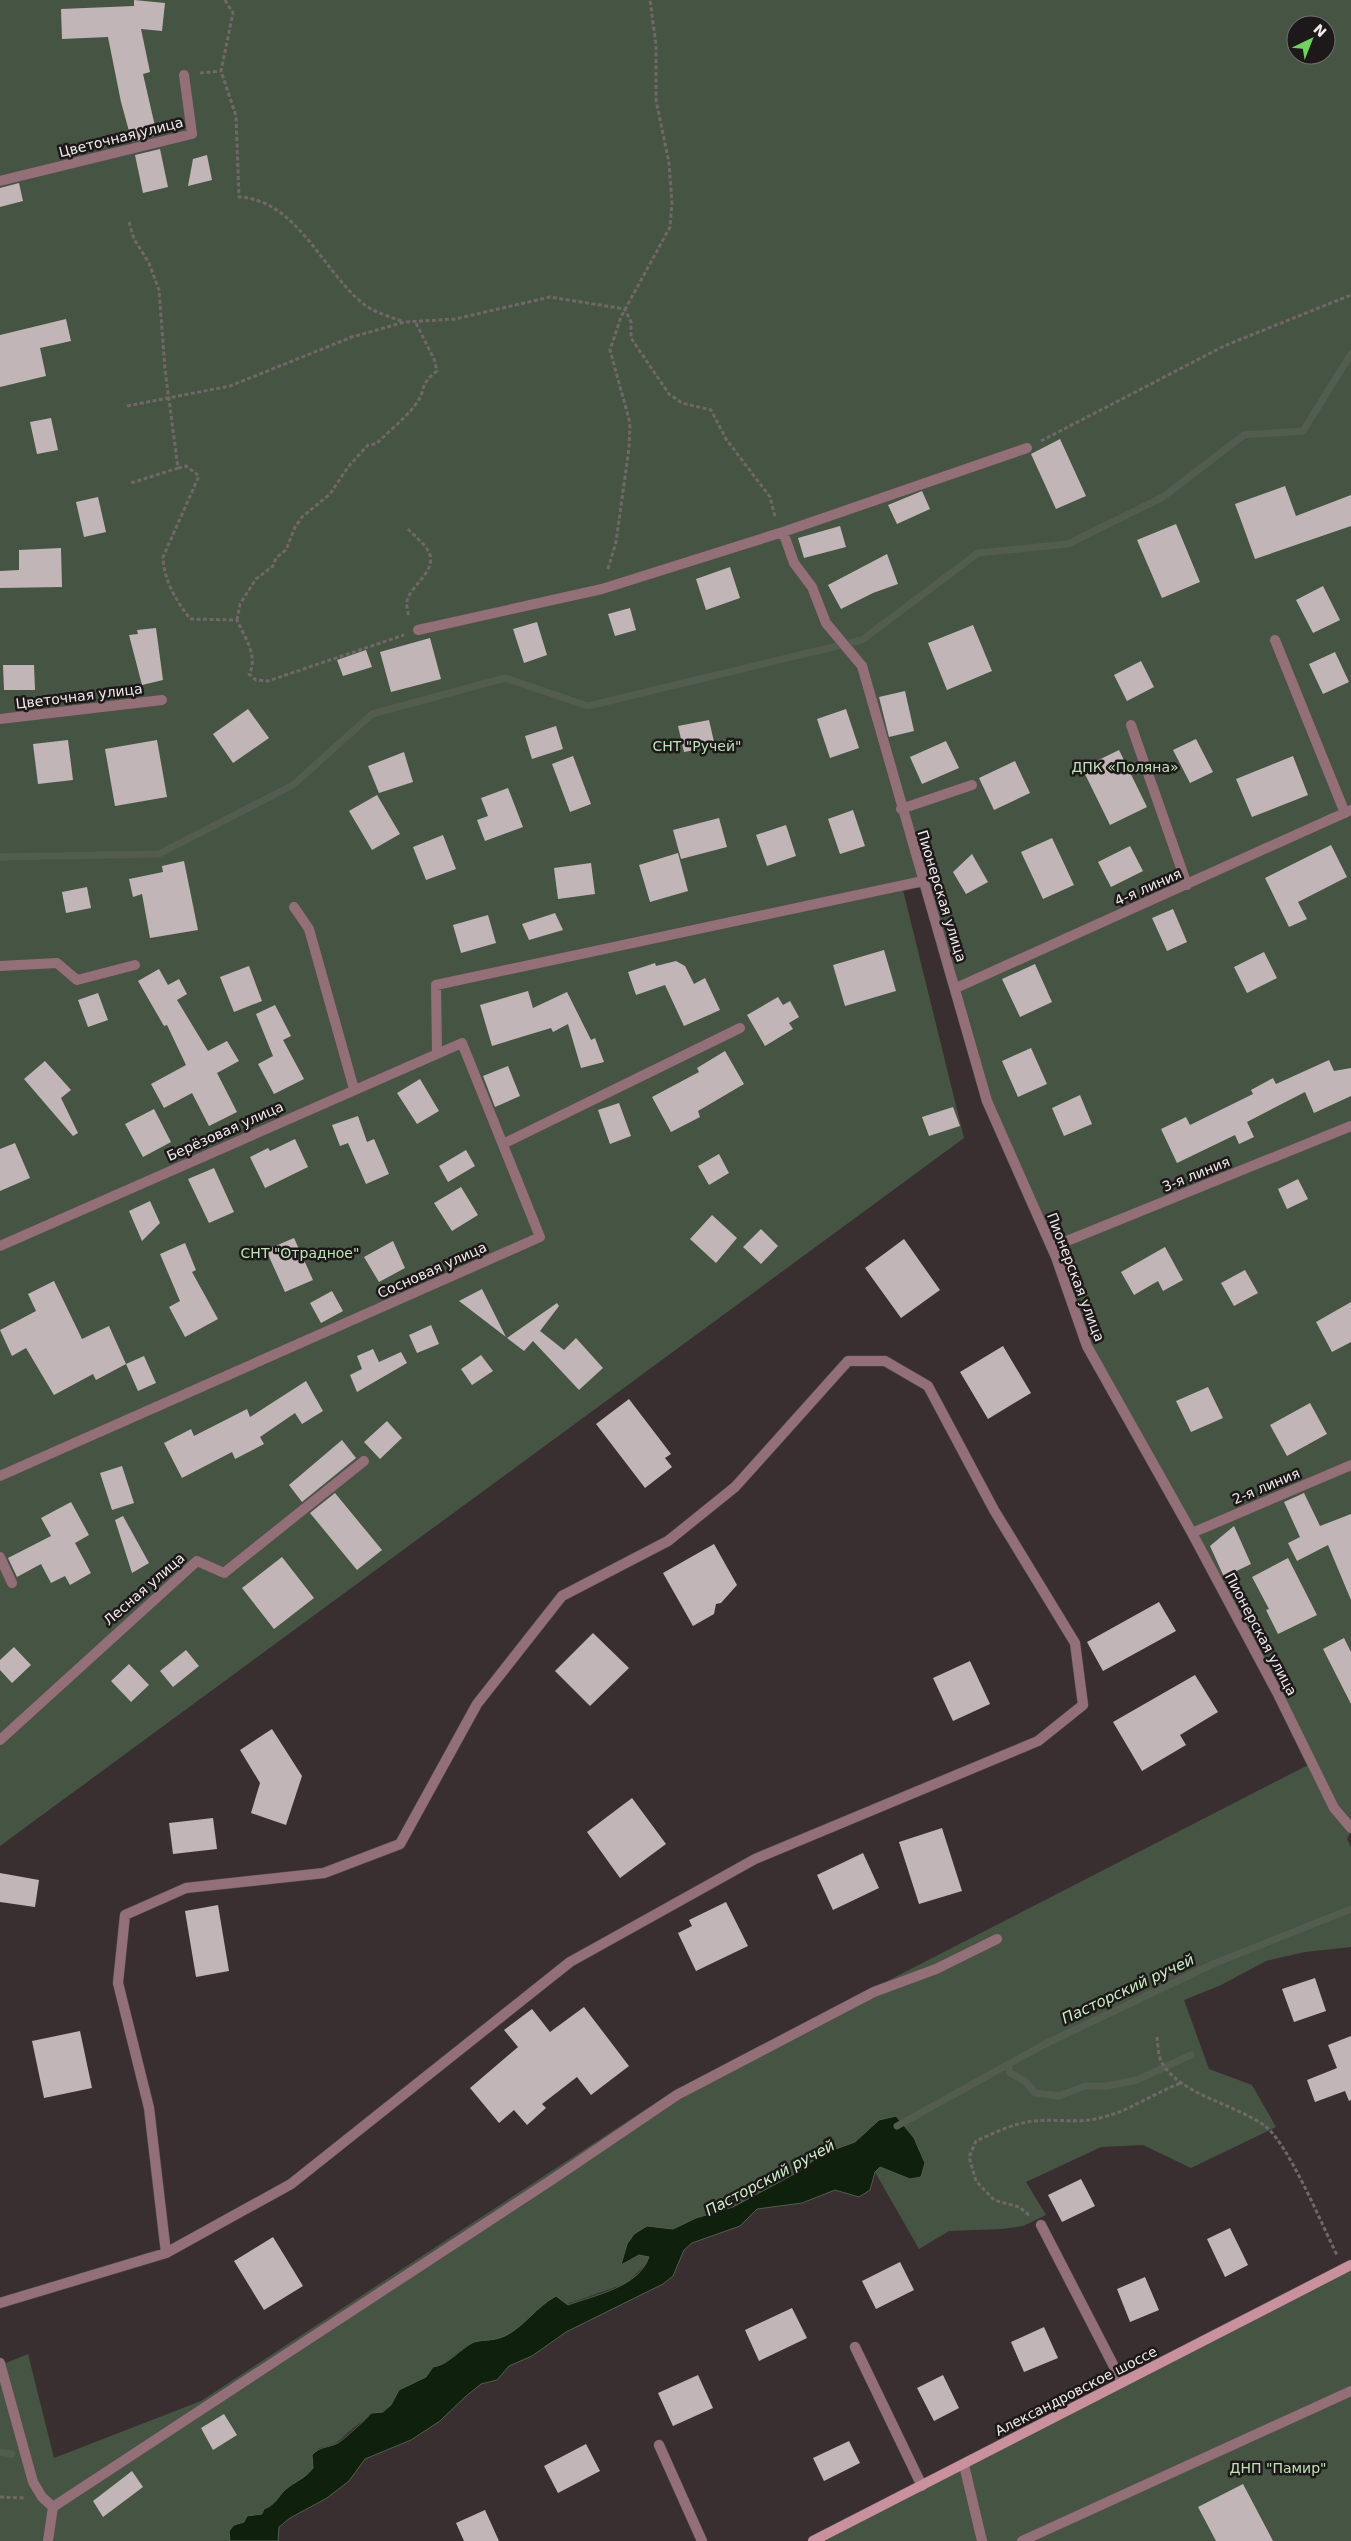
<svg xmlns="http://www.w3.org/2000/svg" width="1351" height="2541" viewBox="0 0 1351 2541" font-family="'DejaVu Sans',sans-serif">
<style>
.green{fill:#465543;fill-rule:evenodd}
.water{fill:#0f200c;stroke:#535d4f}
.lines{fill:none;stroke-linecap:round;stroke-linejoin:round}
.stream{stroke:#535d4f;stroke-width:7}
.building{fill:#c2b5b7}
.lane-casing{stroke:#564d4f;stroke-width:11}
.street-casing{stroke:#564d4f;stroke-width:11}
.secondary-casing{stroke:#564d4f;stroke-width:11}
.path{stroke:#716769;stroke-width:3;stroke-dasharray:4 2.5;stroke-linecap:butt}
.lane{stroke:#936f77;stroke-width:10}
.street{stroke:#936f77;stroke-width:10}
.secondary{stroke:#c9909e;stroke-width:10}
.labels{text-anchor:middle;stroke-width:5;stroke-linejoin:round;paint-order:stroke}
.street-label{font-size:14px;fill:#f1eaeb;stroke:#1d1819}
.park-label{font-size:14px;fill:#bde4b6;stroke:#1d1819}
.water-label{font-size:15px;font-style:italic;fill:#c9f0c2;stroke:#1d1819}
</style>
<rect width="100%" height="100%" fill="#392f31"/>
<path class="green" d="M0 0H1351V1831L1347 1839 1351 1847V1947L1305 1952 1266 1961 1221 1985 1184 2000 1209 2069 1252 2085 1276 2127 1191 2168 1143 2145 1101 2147 1026 2182 1046 2215 1023 2226 1002 2229 949 2231 919 2249 875 2172 880 2167 910 2179 879 2120 855 2142 822 2154 798 2172 733 2207 696 2218 673 2229 647 2226 622 2265 639 2255 649 2256 647 2263 627 2283 528 2318C523 2328 504 2339 492 2342 486 2343 479 2340 473 2343 458 2349 448 2365 433 2367L426 2377 399 2390 391 2405 382 2412 371 2413C366 2420 363 2421 356 2426 339 2438 343 2444 319 2448L313 2468 305 2479 293 2484 272 2506 264 2509 262 2514 248 2516 230 2541H0V2363L1 2365 28 2354 54 2458 201 2401 675 2090 1312 1763 1087 1346 987 1101 922 880 902 886 964 1138 0 1846ZM1296 25H1326V55H1296Z
M1351 2265V2541H1037L1034 2536 1022 2541H813Z"/>
<path class="water" d="M896 2116 914 2138 925 2163 921 2177 910 2179 880 2167 875 2172 870 2190 859 2197 835 2190 802 2203 757 2209 740 2226 692 2243 684 2250 673 2276 663 2284 566 2332 532 2356 509 2366 497 2380 481 2384 465 2397 440 2421 411 2440 365 2459 349 2481 327 2498 290 2518 279 2527 278 2541H230L229 2531 234 2525 244 2522 247 2516 262 2514 264 2509C275 2505 277 2498 285 2490 295 2481 305 2479 313 2468L312 2455C320 2446 328 2448 338 2443 343 2440 368 2418 371 2413L383 2412 391 2405 399 2390 426 2377 433 2367C448 2365 458 2351 472 2343 480 2339 492 2342 505 2336 525 2326 536 2307 556 2296L568 2305C595 2295 639 2287 649 2257L639 2255 621 2265 627 2244 634 2234 647 2226 673 2229 696 2218 733 2207 798 2172 822 2154 855 2142 879 2120Z"/>
<g class="lines">
<path class="stream" d="M0 857 159 854 293 785 372 714 505 678 588 706 862 640 978 553 1068 544 1163 497 1244 435 1303 431 1351 354
M1008 2064 1010 2073 1025 2081 1035 2093 1059 2096 1085 2086H1107L1137 2080 1191 2055
M897 2126 1045 2044 1213 1964 1351 1909
M0 2452 12 2454"/>
</g>
<path class="building" d="M134 0 165 3 162 31 141 29 150 72 143 74 157 135 132 142 121 102 108 37 62 39 61 9 134 6Z
M160 149 168 187 143 193 135 155Z
M207 155 212 180 188 186 193 159Z
M19 183 23 201 0 207V188Z
M66 319 71 341 40 348 46 376 0 387V335Z
M51 418 58 450 37 454 30 422Z
M1060 439 1086 496 1056 509 1031 454Z
M1285 486 1296 516 1351 495V526L1255 559 1235 504Z
M922 491 930 509 897 524 888 505Z
M98 497 106 532 84 537 76 502Z
M1176 524 1200 582 1162 598 1137 540Z
M840 526 846 547 804 558 798 538Z
M61 548 62 587 0 588V571L19 570V550Z
M887 554 898 584 873 593 841 609 828 585Z
M730 567 740 598 706 610 696 579Z
M1323 586 1340 620 1313 633 1296 600Z
M630 608 636 630 615 636 608 614Z
M537 622 547 655 524 663 513 629Z
M973 625 992 671 947 690 928 643Z
M156 628 163 680 142 685 129 635 138 634 137 630Z
M430 638 441 679 391 692 380 652Z
M366 650 372 667 343 676 337 660Z
M1335 652 1349 682 1323 694 1309 664Z
M1141 661 1154 687 1127 701 1114 675Z
M3 665H34L35 690H4Z
M905 691 914 731 889 737 879 697Z
M248 709 269 738 233 763 213 734Z
M846 709 859 748 830 758 817 719Z
M709 720 715 746 684 752 678 726Z
M556 726 563 749 532 759 525 736Z
M1196 739 1213 772 1190 783 1173 750Z
M68 740 73 780 38 784 33 744Z
M157 740 167 797 115 806 105 749Z
M946 741 959 768 922 784 910 757Z
M1119 750 1147 807 1110 825 1082 768Z
M404 752 413 782 379 793 368 766Z
M573 756 591 804 570 812 552 764Z
M1293 756 1308 795 1252 817 1236 779Z
M1015 761 1030 793 994 810 979 778Z
M508 788 523 827 485 841 477 820 488 816 481 798Z
M377 795 400 834 372 850 349 811Z
M853 810 865 846 840 854 828 819Z
M719 818 727 847 681 859 673 830Z
M786 825 796 856 767 866 756 835Z
M443 835 456 869 426 880 413 847Z
M1052 838 1074 885 1043 899 1021 852Z
M1331 845 1347 877 1298 902 1307 919 1289 927 1265 878Z
M1130 846 1143 871 1111 887 1098 862Z
M678 853 688 891 650 902 639 865Z
M972 854 988 882 966 894 953 872Z
M184 861 198 930 150 938 142 894 133 897 129 879 163 872 162 866Z
M591 863 595 894 558 899 554 868Z
M87 887 91 908 66 913 62 892Z
M1173 909 1187 942 1167 951 1152 918Z
M555 913 563 930 529 940 522 924Z
M488 915 496 943 461 953 453 925Z
M884 950 896 991 845 1006 833 965Z
M1264 952 1277 978 1247 993 1234 967Z
M676 961 685 966 694 984 705 978 720 1010 684 1026 665 985 636 995 628 972 655 963 656 966Z
M1035 964 1052 1002 1020 1017 1002 979Z
M249 966 262 1001 234 1012 220 977Z
M159 969 168 985 179 979 187 994 177 1000 208 1051 227 1041 239 1061 217 1073 237 1112 209 1126 192 1093 164 1108 151 1084 186 1065 167 1025 164 1026 138 981Z
M528 991 533 1008 567 992 591 1040 595 1038 604 1062 581 1068 568 1024 553 1032 551 1028 492 1046 480 1005Z
M98 993 108 1020 88 1027 78 1000Z
M778 997 783 1005 790 1001 799 1017 789 1023 793 1029 765 1046 747 1015Z
M275 1005 291 1036 283 1040 304 1079 274 1094 258 1064 273 1056 256 1014Z
M1031 1048 1047 1084 1018 1097 1002 1061Z
M725 1051 744 1084 698 1111 700 1117 671 1132 652 1097 699 1072 697 1068Z
M1329 1060 1334 1071 1351 1068V1096L1314 1113 1305 1092 1247 1122 1254 1137 1239 1144 1235 1135 1177 1163 1161 1129 1186 1117 1190 1125 1253 1094 1251 1090 1273 1078 1276 1084Z
M45 1061 71 1090 61 1098 78 1133 73 1136 24 1079Z
M508 1066 520 1096 495 1107 483 1076Z
M420 1079 439 1111 417 1124 397 1093Z
M1080 1095 1092 1124 1064 1136 1052 1108Z
M619 1103 631 1136 610 1144 598 1110Z
M953 1107 960 1126 929 1136 922 1117Z
M154 1109 171 1142 143 1157 125 1124Z
M358 1116 367 1142 374 1139 389 1174 366 1184 348 1143 340 1146 332 1125Z
M295 1139 308 1167 265 1188 250 1157 268 1148 270 1151Z
M15 1143 30 1178 0 1191V1149Z
M466 1150 475 1166 448 1182 439 1166Z
M719 1154 729 1173 709 1185 698 1166Z
M214 1168 234 1212 209 1223 188 1179Z
M1298 1179 1308 1199 1287 1209 1278 1189Z
M461 1187 478 1215 452 1231 434 1203Z
M150 1201 160 1223 142 1241 129 1211Z
M712 1215 737 1238 716 1263 690 1239Z
M761 1229 778 1246 761 1264 743 1247Z
M294 1238 313 1280 285 1292 266 1250Z
M904 1239 940 1290 901 1318 865 1268Z
M393 1241 405 1268 379 1282 364 1257Z
M185 1243 196 1270 192 1272 218 1319 185 1337 169 1307 180 1301 160 1254Z
M1165 1247 1183 1280 1163 1291 1158 1281 1134 1295 1121 1272Z
M1245 1270 1258 1293 1234 1306 1221 1283Z
M54 1281 82 1339 109 1326 126 1364 96 1380 93 1374 54 1395 26 1348 12 1356 0 1330 36 1311 28 1294Z
M482 1289 506 1337 459 1301Z
M332 1291 343 1311 321 1323 310 1303Z
M1351 1302V1342L1332 1352 1316 1322Z
M557 1303 559 1306 540 1331 564 1350 576 1338 603 1368 579 1390 533 1341 524 1351 507 1338Z
M431 1325 439 1344 417 1353 409 1335Z
M1003 1346 1031 1393 988 1419 960 1372Z
M373 1349 379 1362 401 1352 407 1363 357 1392 350 1375 362 1369 357 1356Z
M481 1355 493 1371 472 1385 461 1369Z
M144 1356 156 1383 138 1391 126 1364Z
M306 1381 323 1411 302 1424 295 1413 260 1437 264 1444 235 1459 232 1452 182 1478 164 1443 191 1429 194 1436 247 1409 250 1417Z
M1208 1387 1223 1418 1191 1432 1176 1401Z
M629 1399 671 1454 665 1458 672 1467 645 1488 596 1424Z
M1310 1403 1327 1434 1287 1456 1270 1425Z
M387 1421 402 1438 380 1459 364 1442Z
M342 1440 356 1458 302 1502 289 1485Z
M122 1466 134 1503 112 1510 100 1473Z
M335 1493 382 1550 357 1570 310 1513Z
M1304 1493 1320 1526 1351 1514V1600L1328 1545 1297 1561 1288 1543 1300 1537 1284 1502Z
M71 1502 89 1535 75 1543 91 1573 70 1585 65 1576 51 1583 41 1564 17 1577 8 1558 51 1536 41 1518Z
M123 1516 149 1563 132 1573 115 1520Z
M1234 1526 1251 1564 1224 1577 1210 1546Z
M714 1544 737 1585 721 1603 716 1604 714 1614 693 1626 663 1573Z
M282 1557 314 1598 274 1629 242 1588Z
M1288 1558 1317 1615 1278 1634 1266 1610 1269 1609 1252 1577Z
M1159 1602 1176 1631 1103 1671 1087 1642Z
M593 1633 629 1668 590 1706 555 1671Z
M1344 1638 1351 1652V1704L1323 1649Z
M14 1647 31 1665 12 1683 0 1670V1660Z
M186 1650 199 1666 173 1687 160 1671Z
M970 1661 990 1704 953 1721 933 1678Z
M129 1664 149 1685 131 1702 111 1681Z
M1195 1675 1218 1712 1180 1735 1186 1745 1142 1771 1113 1722Z
M272 1729 302 1776 286 1825 251 1813 260 1783 240 1750Z
M632 1798 666 1844 620 1878 587 1832Z
M213 1818 217 1849 173 1854 169 1823Z
M942 1828 962 1891 919 1904 899 1842Z
M863 1853 879 1888 833 1910 817 1875Z
M0 1873 39 1880 35 1907 0 1902Z
M726 1902 748 1946 696 1971 678 1933 692 1926 689 1920Z
M218 1905 229 1971 196 1977 185 1911Z
M1315 1978 1326 2011 1294 2022 1282 1989Z
M584 2007 629 2066 591 2095 577 2077 542 2104 546 2108 527 2125 514 2110 499 2123 470 2088 518 2047 504 2030 532 2009 550 2032Z
M80 2031 92 2088 44 2098 32 2041Z
M1351 2036V2100L1349 2101 1345 2091 1315 2102 1307 2080 1337 2068 1328 2045Z
M1081 2179 1095 2206 1062 2222 1048 2195Z
M1230 2228 1248 2265 1225 2277 1207 2239Z
M273 2237 303 2286 264 2310 234 2261Z
M900 2262 914 2290 876 2309 862 2281Z
M1145 2277 1159 2310 1130 2322 1117 2289Z
M792 2308 807 2338 759 2361 745 2330Z
M1044 2327 1058 2358 1024 2372 1011 2342Z
M698 2375 713 2408 673 2426 658 2393Z
M943 2375 959 2408 934 2421 917 2388Z
M224 2414 237 2435 213 2450 201 2428Z
M849 2441 860 2463 824 2481 813 2458Z
M586 2444 600 2471 558 2493 544 2466Z
M132 2471 143 2487 103 2517 93 2501Z
M1243 2484 1273 2541H1216L1198 2507Z
M485 2510 499 2541H464L456 2523Z"/>
<g class="lines">
<g class="lane-casing">
<path id="lane" d="M53 2507 553 2179 677 2095 874 1992 936 1969 997 1939"/>
</g>
<g class="street-casing">
<path id="street" d="M0 181 192 134 184 75
M783 532 794 563 812 587 826 623 862 666 987 1101 1056 1257 1087 1346 1191 1531 1278 1694 1334 1808 1351 1828
M418 630 602 589 783 532 1027 448
M1275 640 1345 813
M0 719 162 700
M1131 725 1187 885
M901 809 972 785
M294 907 309 929 354 1089
M0 966 57 963 77 980 135 965
M956 988 1351 810
M437 1054 436 985 923 881
M503 1144 740 1028
M0 1246 462 1043 540 1237 0 1476
M1052 1247 1351 1126
M1192 1533 1351 1465
M0 1557 12 1583
M0 1740 197 1561 224 1573 364 1461
M1041 2225 1122 2382
M0 2303 166 2253 291 2184 570 1962 755 1859 1038 1741 1083 1705 1075 1643 994 1510 928 1386 885 1361H848L735 1487 668 1541 562 1596 477 1704 400 1844 324 1873 186 1888 125 1915 118 1983 149 2108 166 2253
M855 2347 922 2486
M0 2363 33 2482 42 2497 53 2507 48 2541
M659 2445 702 2541
M964 2465 982 2541
M1022 2541 1351 2391"/>
</g>
<g class="secondary-casing">
<path id="secondary" d="M813 2541 1351 2265"/>
</g>
<path class="path" d="M225 0 233 13 221 71 236 116 239 197C298 200 323 273 365 305 376 313 391 317 404 322
M200 73 221 71
M129 222 134 239 149 263 159 290 165 369 178 468 131 483
M127 406 230 386 352 337 405 322 455 319 550 297 625 309 631 322V338L669 394 682 403 711 410 726 439 770 497 775 517
M1041 441 1224 346 1351 295
M178 468 186 466 199 476 163 557C164 581 176 600 190 619L237 620C244 636 259 657 249 674L256 680 268 681 404 635
M408 529C414 535 422 542 427 549 441 569 411 584 407 601 406 606 408 612 409 617
M608 569 616 542 629 448 630 423 610 350 621 317 670 227 672 203 669 163 656 100V45L650 0
M237 620 240 604 256 579 273 566 276 558 286 550 295 527 302 517 330 494 348 467 368 445 376 444C389 431 405 419 416 404 426 391 419 384 437 371L434 359 415 321
M1157 2037C1158 2045 1158 2056 1162 2063 1181 2095 1235 2104 1265 2126 1288 2143 1322 2225 1337 2255
M1029 2215 1019 2207 994 2200 976 2181 969 2157 976 2141C994 2133 1014 2123 1034 2121 1052 2119 1071 2122 1089 2120 1125 2115 1149 2095 1181 2083
M0 2497 24 2498"/>
<use href="#lane" class="lane"/>
<use href="#street" class="street"/>
<use href="#secondary" class="secondary"/>
</g>
<g class="labels">
<g class="street-label">
<text transform="translate(121 137) rotate(-14)" y="5">Цветочная улица</text>
<text transform="translate(79 696) rotate(-7)" y="5">Цветочная улица</text>
<text transform="translate(1148 887) rotate(-24)" y="5">4-я линия</text>
<text transform="translate(942 896) rotate(73)" y="5">Пионерская улица</text>
<text transform="translate(225 1131) rotate(-24)" y="5">Берёзовая улица</text>
<text transform="translate(1196 1174) rotate(-22)" y="5">3-я линия</text>
<text transform="translate(432 1270) rotate(-24)" y="5">Сосновая улица</text>
<text transform="translate(1076 1277) rotate(69)" y="5">Пионерская улица</text>
<text transform="translate(1266 1486) rotate(-23)" y="5">2-я линия</text>
<text transform="translate(144 1589) rotate(-41)" y="5">Лесная улица</text>
<text transform="translate(1261 1634) rotate(62)" y="5">Пионерская улица</text>
<text transform="translate(1076 2391) rotate(-27)" y="5">Александровское шоссе</text>
</g>
<g class="park-label">
<text x="697" y="751">СНТ "Ручей"</text>
<text x="1125" y="772">ДПК «Поляна»</text>
<text x="300" y="1258">СНТ "Отрадное"</text>
<text x="1278" y="2473">ДНП "Памир"</text>
</g>
<g class="water-label">
<text transform="translate(1128 1989) rotate(-25)" y="5">Пасторский ручей</text>
<text transform="translate(770 2178) rotate(-28)" y="5">Пасторский ручей</text>
</g>
</g>
<g transform="translate(1311 40) rotate(43)"><circle r="24" fill="#1d1819" stroke="#726c6d"/>
<path d="M0-4L9 19L0 12L-9 19Z" fill="#71d35e"/>
<text y="-8" font-size="14" font-weight="bold" text-anchor="middle" fill="#f1eaeb">N</text>
</g>
</svg>
